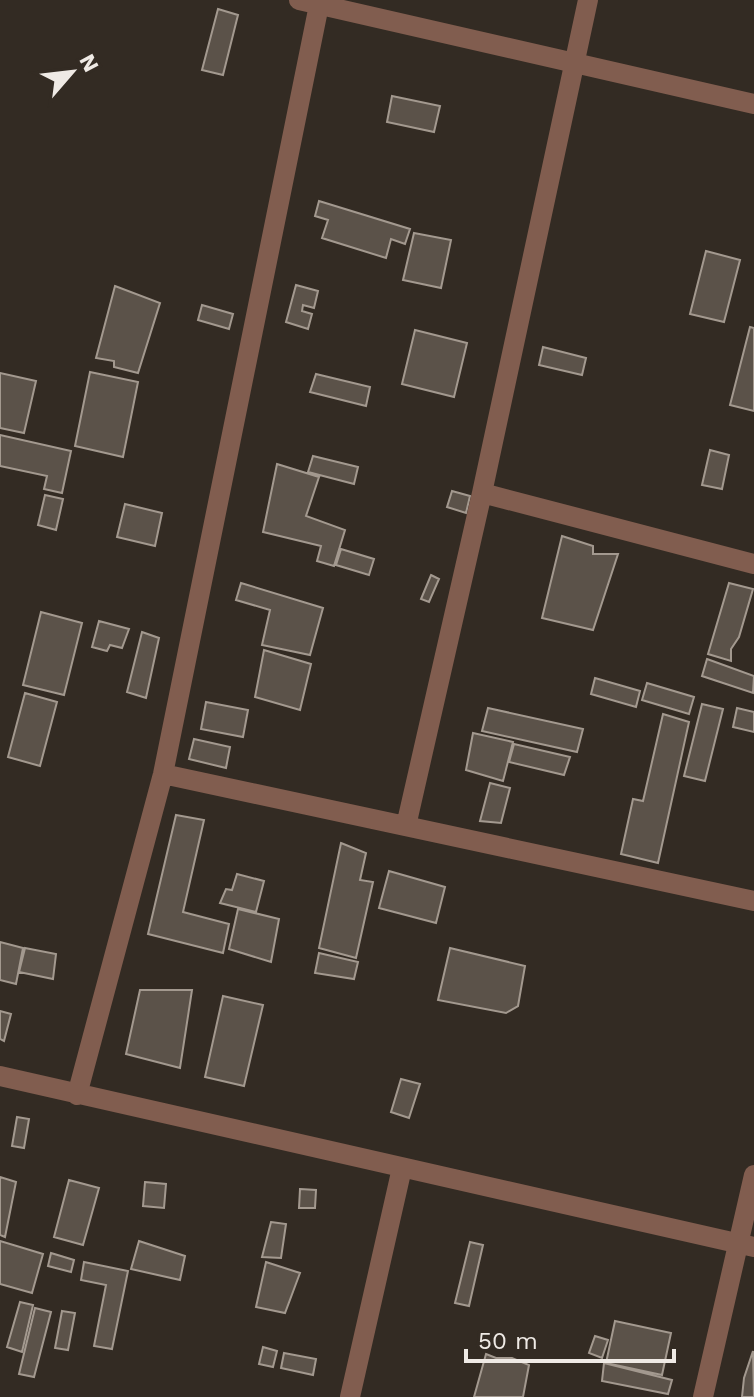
<svg xmlns="http://www.w3.org/2000/svg" width="754" height="1397" viewBox="0 0 754 1397" font-family="'Work Sans',sans-serif">
<style>
.building{fill:#5b5249;stroke:#a3998f;stroke-width:2}
.lines{fill:none;stroke-linecap:round;stroke-linejoin:round}
.street{stroke:#815d4f;stroke-width:20}
</style>
<rect width="100%" height="100%" fill="#332b23"/>
<path class="building" d="M218 9 238 15 223 75 202 70Z
M392 96 440 106 434 132 387 122Z
M319 201 410 229 405 244 391 239 386 258 322 238 328 220 315 216Z
M414 233 451 240 441 288 403 280Z
M706 251 740 260 724 322 690 314Z
M296 285 318 291 314 308 303 305 302 311 312 314 308 329 286 322Z
M115 286 160 303 138 373 114 367V361L96 358Z
M202 305 233 314 229 329 198 320Z
M750 327 754 328V411L730 405Z
M415 330 467 343 454 397 402 384Z
M543 347 586 358 582 375 539 365Z
M90 372 138 382 123 457 75 446Z
M0 373 36 381 24 433 0 428Z
M316 374 370 387 366 406 310 392Z
M0 435 71 451 62 493 44 489 47 476 0 466Z
M710 450 729 455 722 489 702 485Z
M313 456 358 467 354 484 308 472Z
M277 464 319 477 306 516 345 530 334 566 317 561 321 546 263 532Z
M452 491 470 496 466 513 447 507Z
M45 495 63 499 56 530 38 525Z
M125 504 162 513 155 546 117 537Z
M562 536 593 546V554H618L593 630 542 618Z
M341 549 374 559 369 575 336 565Z
M431 575 439 579 429 602 421 599Z
M241 583 323 608 310 655 262 645 270 610 236 600Z
M729 583 753 589 739 637 731 649V661L708 654Z
M41 612 82 623 64 695 23 685Z
M99 621 129 629 122 648 110 645 107 651 92 647Z
M142 632 159 638 146 698 127 692Z
M264 650 311 664 300 710 255 697Z
M707 659 754 676 753 693 702 676Z
M595 678 640 691 636 707 591 694Z
M647 683 694 697 689 714 642 700Z
M25 693 57 702 40 766 8 757Z
M206 702 248 710 243 737 201 729Z
M702 704 723 709 705 781 684 776Z
M488 708 583 729 577 752 482 731Z
M737 708 754 712V732L733 727Z
M663 714 689 722 658 863 621 854 633 799 643 801Z
M473 733 513 742 503 781 466 770Z
M194 739 230 747 226 768 189 759Z
M514 744 570 757 564 775 509 762Z
M490 783 510 788 501 823 480 821Z
M176 815 204 820 183 912 229 924 223 953 148 934Z
M341 843 366 853 360 880 373 882 356 958 319 948Z
M389 871 445 887 436 923 379 908Z
M237 874 264 881 256 912 220 903 226 889 232 890Z
M238 909 279 919 271 962 229 949Z
M0 942 23 948 16 984 0 980Z
M25 948 56 954 53 979 19 972Z
M450 948 525 966 518 1006 506 1013 438 1000Z
M319 953 358 962 354 979 315 973Z
M140 990H192L180 1068 126 1054Z
M223 996 263 1005 244 1086 205 1077Z
M0 1011 11 1014 4 1041 0 1039Z
M401 1079 420 1084 409 1118 391 1112Z
M17 1117 29 1119 24 1148 12 1146Z
M0 1177 16 1182 5 1237 0 1235Z
M69 1180 99 1188 83 1245 54 1237Z
M145 1182 166 1184 164 1208 143 1206Z
M300 1189 316 1190 315 1208H299Z
M271 1222 286 1224 281 1258 262 1257Z
M0 1241 43 1254 32 1293 0 1284Z
M139 1241 185 1256 180 1280 131 1269Z
M470 1242 483 1245 469 1306 455 1303Z
M51 1253 74 1260 71 1272 48 1266Z
M84 1262 128 1271 112 1349 94 1346 106 1285 81 1280Z
M266 1262 300 1273 285 1313 256 1307Z
M20 1302 33 1305 22 1352 7 1347Z
M35 1308 51 1312 34 1377 19 1374Z
M62 1311 75 1313 68 1350 55 1348Z
M615 1321 671 1333 662 1375 606 1363Z
M595 1336 608 1340 602 1358 589 1353Z
M263 1347 277 1351 273 1367 259 1364Z
M753 1351 754 1397H742L744 1378Z
M284 1353 316 1359 313 1375 281 1368Z
M486 1354 496 1358H512L529 1365 523 1397H474Z
M604 1363 672 1380 668 1394 602 1381Z"/>
<g class="lines">
<path class="street" d="M299 0 754 104
M482 493 754 564
M163 774 754 901
M406 826 482 493 588 0
M0 1076 754 1247
M77 1095 163 774 319 5
M350 1397 402 1168
M703 1397 754 1175"/>
</g>
<g transform="translate(72 72) rotate(62)" stroke="#332b23" stroke-width="6" paint-order="stroke">
<path d="M0-6L14 30L0 20L-14 30Z" fill="#efeae5"/>
<text y="-12" font-size="22" font-weight="bold" text-anchor="middle" fill="#efeae5">N</text>
</g>
<path d="M466 1349v12h208v-12" fill="none" stroke="#efeae5" stroke-width="4"/>
<text x="478" y="1349" font-size="24" fill="#efeae5" stroke="#332b23" stroke-width="6" paint-order="stroke">50 m</text>
</svg>
